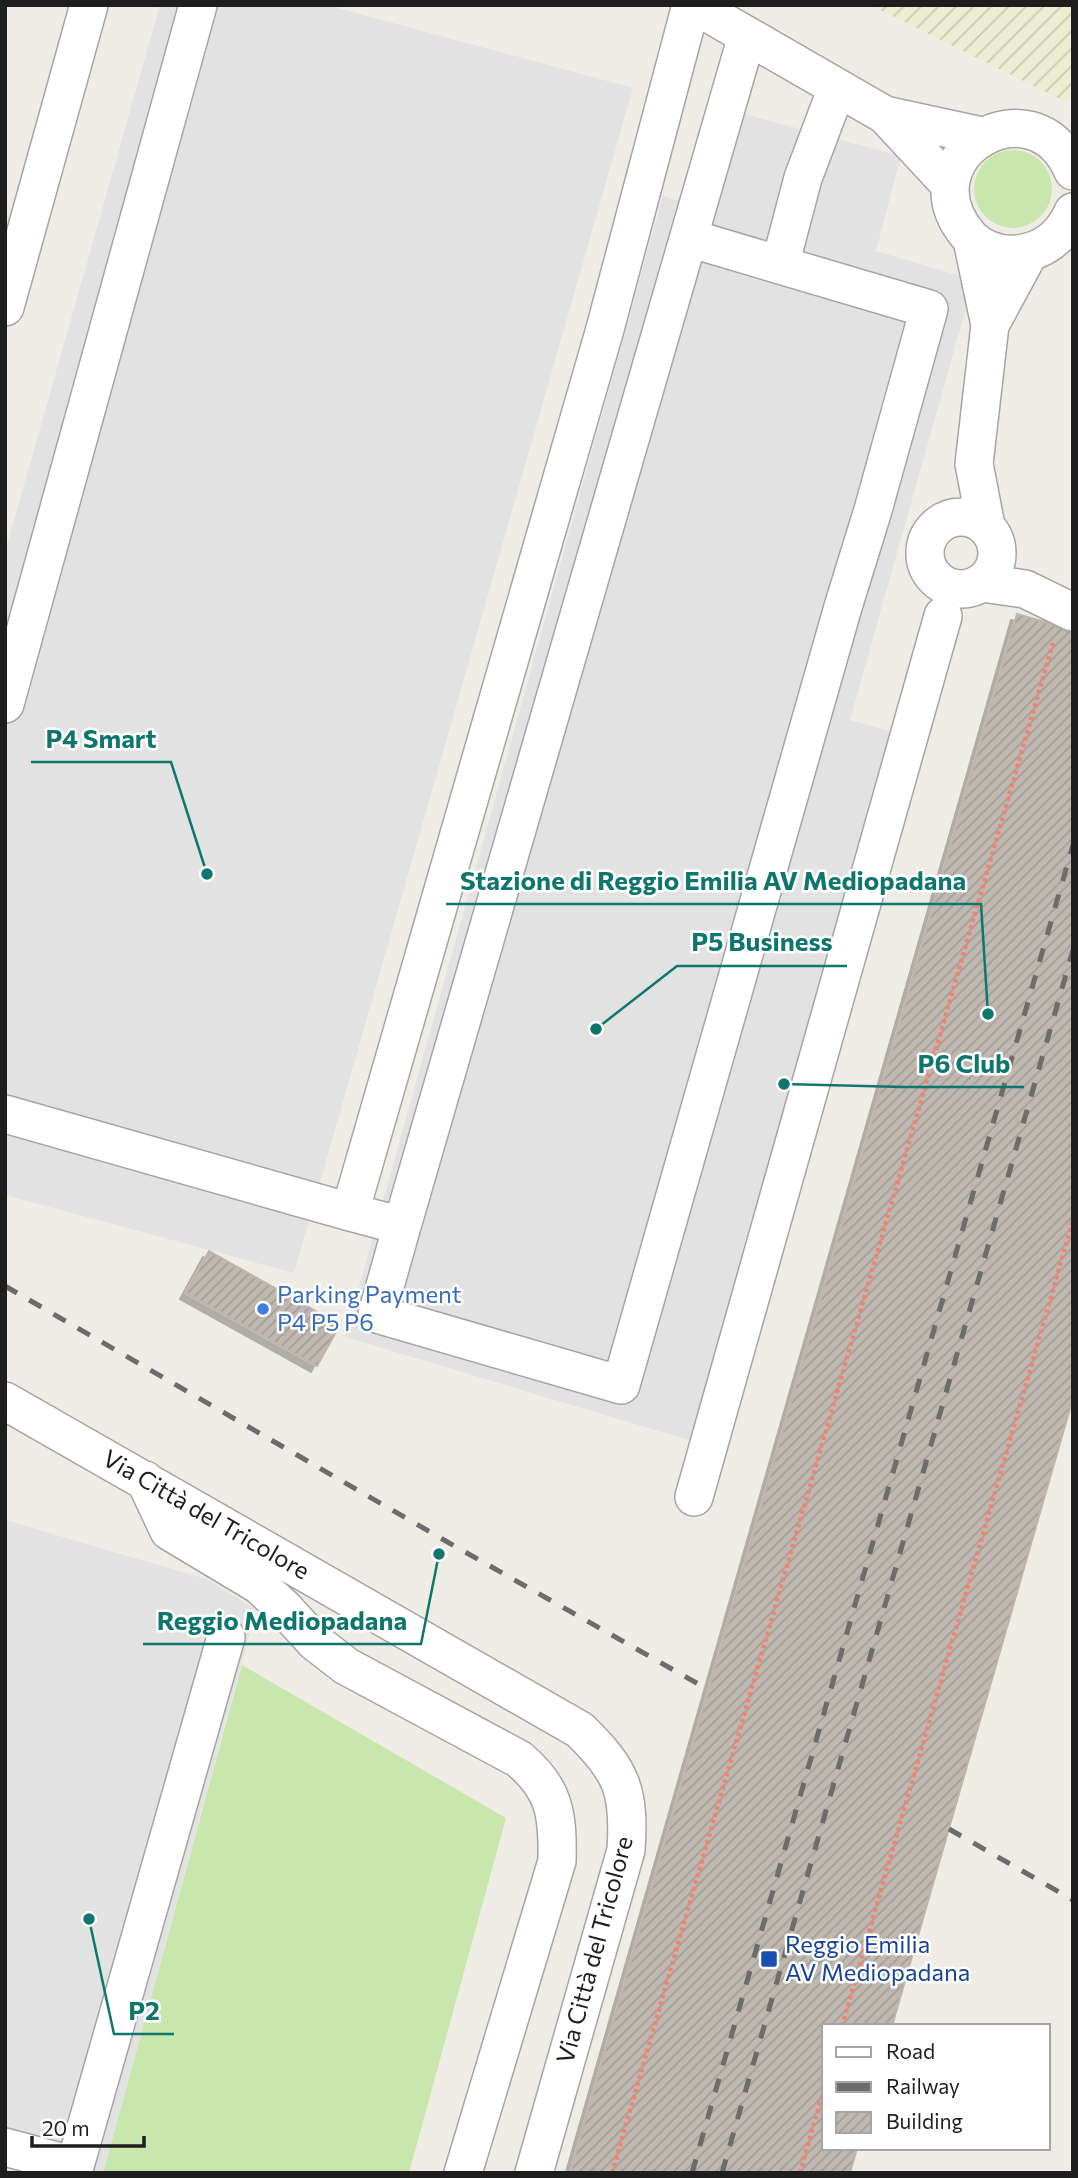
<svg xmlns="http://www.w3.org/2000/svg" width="1078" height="2178" viewBox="0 0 1078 2178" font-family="Commissioner,sans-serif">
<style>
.farmland{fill:url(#farmland-furrows)}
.grass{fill:#c8e7ad}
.parking{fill:#e2e2e2}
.building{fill:url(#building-hatch);stroke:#c0b3a8;stroke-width:2;filter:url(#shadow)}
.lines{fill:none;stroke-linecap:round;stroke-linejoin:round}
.minor-casing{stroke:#a5a5a5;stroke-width:40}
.path{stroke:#f48271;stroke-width:4.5;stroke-dasharray:3.5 3.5;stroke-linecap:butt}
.minor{stroke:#fff;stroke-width:37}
.rail{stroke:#6c6c6c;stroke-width:5;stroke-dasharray:14 14;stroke-linecap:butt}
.shop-dot{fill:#3f7fe0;stroke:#fff;stroke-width:2.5}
.transit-dot{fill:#1a4fb4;stroke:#fff;stroke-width:2.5}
.labels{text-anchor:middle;stroke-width:5;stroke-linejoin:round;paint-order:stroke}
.shop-label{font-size:24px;fill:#366cbe;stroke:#fff;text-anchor:start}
.street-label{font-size:24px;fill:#1e1e1e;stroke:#fff}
.transit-label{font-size:24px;fill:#164399;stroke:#fff;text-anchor:start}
.leader{fill:none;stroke:#0f766e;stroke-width:2.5}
.callout-dot{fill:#0f766e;stroke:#fff;stroke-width:2.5}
.callout-label{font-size:26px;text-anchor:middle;font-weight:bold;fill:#0f766e;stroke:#fff;stroke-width:5;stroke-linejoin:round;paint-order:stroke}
</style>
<defs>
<pattern id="farmland-furrows" width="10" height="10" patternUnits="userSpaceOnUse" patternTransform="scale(1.75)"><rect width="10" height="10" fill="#eaedd1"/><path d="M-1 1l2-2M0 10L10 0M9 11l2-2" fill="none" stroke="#c8cbb3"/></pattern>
<pattern id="building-hatch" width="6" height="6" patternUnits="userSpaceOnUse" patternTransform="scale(1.75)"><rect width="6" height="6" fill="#bfb8b1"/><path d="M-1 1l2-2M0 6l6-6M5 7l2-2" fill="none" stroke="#a49e98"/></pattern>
<filter id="shadow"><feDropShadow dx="-6" dy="6" stdDeviation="0" flood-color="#0004"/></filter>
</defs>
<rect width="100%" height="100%" fill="#efece5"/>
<path class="farmland" d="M870 5H1073V97L1064 101Z"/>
<path class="grass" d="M974 189a39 39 0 1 1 78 0a39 39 0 1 1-78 0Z
M242 1665 506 1818 409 2173H103Z"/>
<path class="parking" d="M160 5H327L633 88 294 1273 5 1195V552Z
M737 112 901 156 876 251 974 280 850 720 926 741 715 1448 345 1337 663 196 711 210Z
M5 1520 206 1579 256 1610 103 2173H5Z"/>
<path class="building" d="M1017 614 1073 630V1398L892 2026H824V2148H857L850 2173H570Z
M209 1251 340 1325 317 1366 186 1293Z"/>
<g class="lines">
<g class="minor-casing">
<path id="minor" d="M694 5 885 115 950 185
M885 115 982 136
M1073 171C1033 77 903 157 968 235 979 248 999 256 1016 254 1043 252 1062 237 1073 212
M972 240 990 325 974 464 986 526
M780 265 803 178 837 88
M5 307 89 5
M990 325 1029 253
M925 553a36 36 0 1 1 72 0a36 36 0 1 1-72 0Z
M982 583 1025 589 1072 612
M5 704 198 5
M5 1114 350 1212 605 329 691 5
M350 1212 402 1226 377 1314 621 1385 843 607 873 510 929 309 689 238
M402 1226 747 36
M5 1401 580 1730C622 1771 630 1791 626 1850L534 2173
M145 1480 169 1531 259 1585 284 1608 315 1642 346 1666 519 1759C555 1789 558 1815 557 1861L463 2173
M694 1497 943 616
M5 2147 75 2166 226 1637"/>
</g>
<path class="path" d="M842 2026 1073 1220
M612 2173 1053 643
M800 2173 824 2089"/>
<use href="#minor" class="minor"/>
<path class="rail" d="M5 1286 444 1540 709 1690
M949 1829 1073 1900
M692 2173 1073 845
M722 2173 1073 950"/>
</g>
<circle class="shop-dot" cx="263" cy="1309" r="7"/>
<rect class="transit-dot" x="760" y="1950" width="18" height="18" rx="3.5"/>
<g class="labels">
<g class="shop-label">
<text x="277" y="1303">Parking Payment<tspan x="277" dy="28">P4 P5 P6</tspan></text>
</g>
<g class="street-label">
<text transform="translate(206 1515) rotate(30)" y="8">Via Città del Tricolore</text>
<text transform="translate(595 1950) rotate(-75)" y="8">Via Città del Tricolore</text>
</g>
<g class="transit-label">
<text x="785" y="1953">Reggio Emilia<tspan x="785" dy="28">AV Mediopadana</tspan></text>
</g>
</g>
<path class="leader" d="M207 874L171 762H31M988 1014L981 904H446M596 1029L677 966H847M784 1084L903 1087H1024M439 1554L421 1644H143M89 1919L114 2034H174"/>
<g class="callout-dot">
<circle cx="207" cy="874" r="7"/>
<circle cx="988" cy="1014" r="7"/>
<circle cx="596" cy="1029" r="7"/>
<circle cx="784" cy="1084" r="7"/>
<circle cx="439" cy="1554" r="7"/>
<circle cx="89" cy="1919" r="7"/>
</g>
<g class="callout-label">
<text x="101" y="748">P4 Smart</text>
<text x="713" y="890">Stazione di Reggio Emilia AV Mediopadana</text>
<text x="762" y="951">P5 Business</text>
<text x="964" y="1073">P6 Club</text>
<text x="282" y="1630">Reggio Mediopadana</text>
<text x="144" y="2020">P2</text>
</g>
<rect width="1078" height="2178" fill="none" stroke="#1e1e1e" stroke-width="14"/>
<rect x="822" y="2024" width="228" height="126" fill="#ffffff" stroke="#a5a5a5" stroke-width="2"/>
<rect x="836" y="2047" width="35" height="10" fill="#ffffff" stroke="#a5a5a5" stroke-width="2"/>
<text x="886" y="2059" font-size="21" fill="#1e1e1e">Road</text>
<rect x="836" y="2082" width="35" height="10" fill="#6c6c6c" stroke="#a5a5a5" stroke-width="2"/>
<text x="886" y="2094" font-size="21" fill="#1e1e1e">Railway</text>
<rect x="836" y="2112" width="35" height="21" fill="url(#building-hatch)" stroke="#a5a5a5" stroke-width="2"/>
<text x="886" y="2129" font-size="21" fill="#1e1e1e">Building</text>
<path d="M32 2136v10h112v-10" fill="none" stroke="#1e1e1e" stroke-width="3.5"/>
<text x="42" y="2136" font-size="21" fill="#1e1e1e" stroke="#ffffff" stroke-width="5" paint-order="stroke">20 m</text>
</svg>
